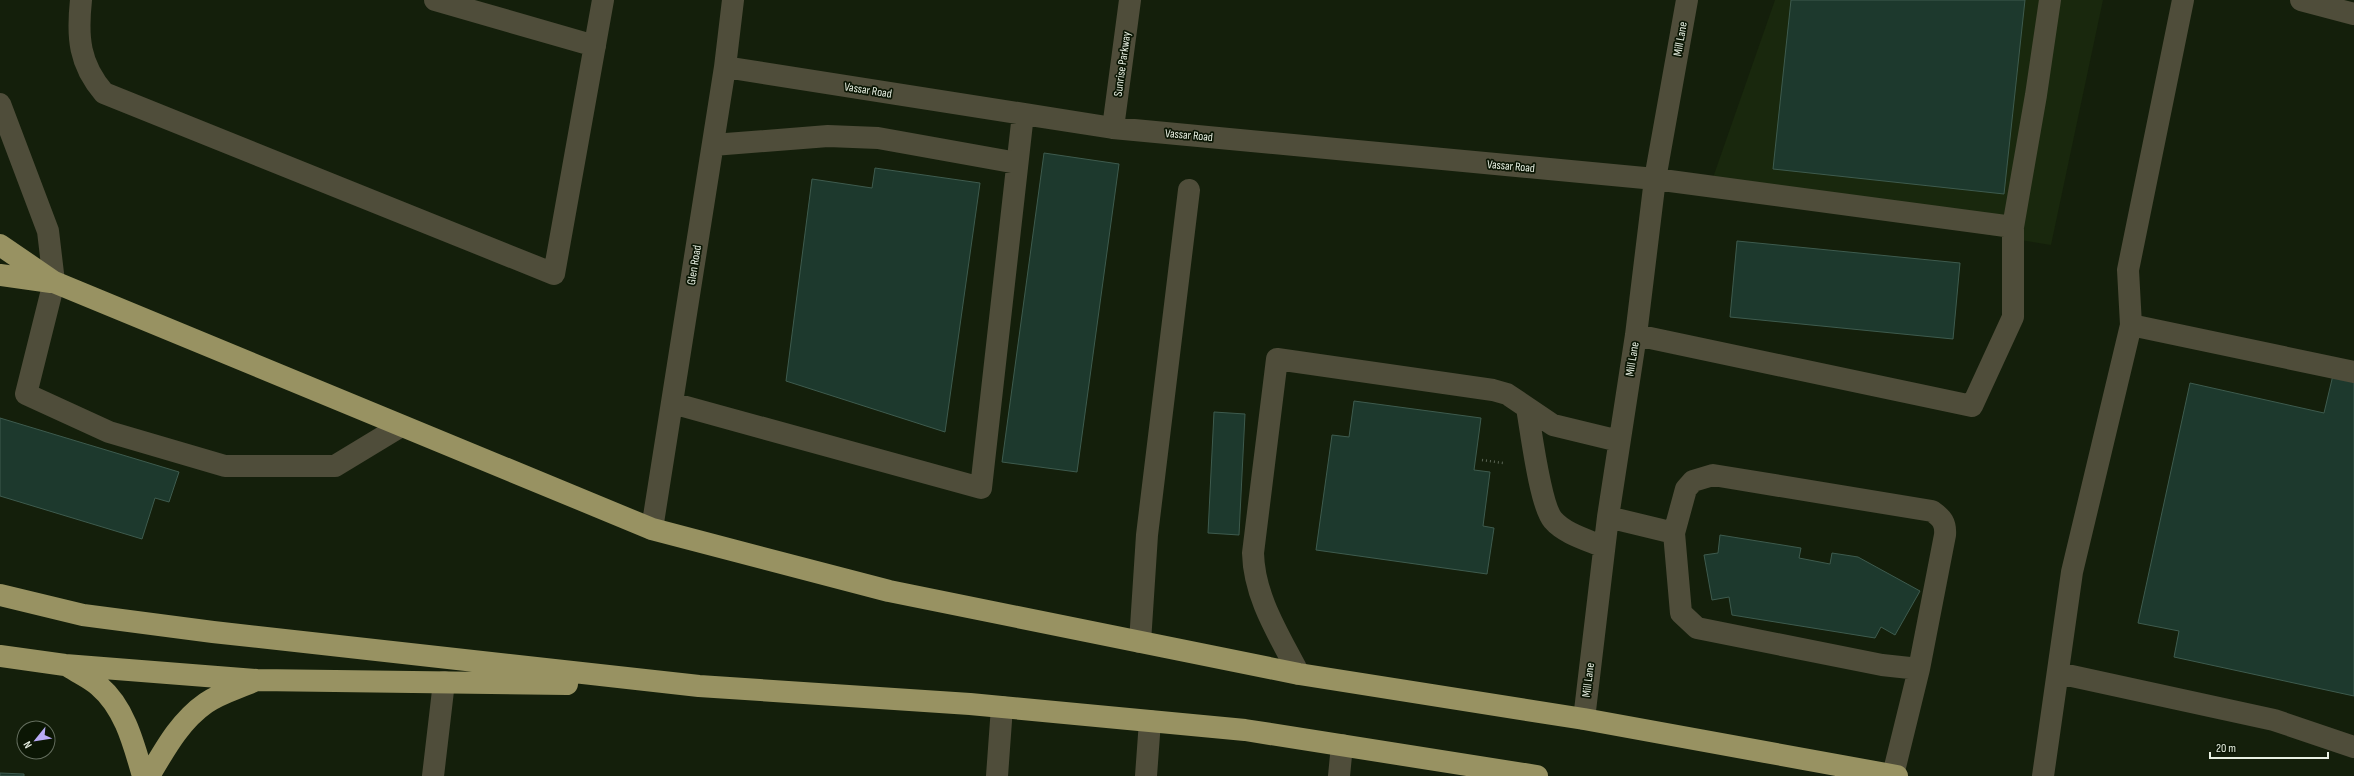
<svg xmlns="http://www.w3.org/2000/svg" width="2354" height="776" viewBox="0 0 2354 776" font-family="'Sofia Sans Condensed',sans-serif">
<style>
.built{fill:#19280d}
.building{fill:#1d392d;stroke:#3e5b4e}
.lines{fill:none;stroke-linecap:round;stroke-linejoin:round}
.path{stroke:#5b6554;stroke-width:2.5;stroke-dasharray:1 3;stroke-linecap:butt}
.minor{stroke:#4f4d3a;stroke-width:22}
.highway{stroke:#989262;stroke-width:22}
.labels{text-anchor:middle;stroke-width:3.5;stroke-linejoin:round;paint-order:stroke}
.street-label{font-size:12px;fill:#e8f0e3;stroke:#0b1604}
</style>
<rect width="100%" height="100%" fill="#141f0b"/>
<path class="built" d="M1775 0H2103L2051 245 1709 189Z"/>
<path class="building" d="M1791 0H2025L2004 194 1773 169Z
M1044 153 1119 164 1077 472 1002 462Z
M875 168 980 183 945 432 786 381 812 179 872 188Z
M1737 241 1960 263 1953 339 1730 317Z
M2333 375 2354 380V696L2174 657 2179 631 2138 623 2190 383 2324 413Z
M1354 401 1481 418 1474 470 1490 472 1483 526 1494 528 1487 574 1316 550 1332 435 1349 437Z
M1214 412 1245 414 1239 535 1208 533Z
M0 418 179 472 169 502 155 498 142 539 0 496Z
M1720 535 1801 548 1799 558 1830 564 1832 553 1858 557 1920 591 1895 635 1881 627 1875 638 1732 615 1729 597 1712 600 1704 555 1718 553Z
M0 773 24 774V776H0Z"/>
<g class="lines">
<path class="path" d="M1482 460 1503 463"/>
<path class="minor" d="M81 0C77 37 79 64 104 93L554 274 603 0
M435 0 595 46
M2301 0 2354 14
M725 67 1113 128 1655 179 2013 227 2036 95 2050 0
M0 104 48 231 54 282 26 394 109 432 225 466H335L401 426
M1113 128 1130 0
M713 145 828 136 878 138 1017 163
M2131 325 2354 372
M1636 335 1972 406 2013 317V227
M672 403 981 488 1023 114
M1527 408C1531 430 1540 505 1553 520 1565 534 1588 540 1604 547
M1713 475 1932 511C1942 518 1946 523 1945 535L1919 669 1882 665 1697 628 1681 613 1674 533 1686 489 1693 481Z
M1608 517 1674 533
M652 529 725 67 733 0
M1140 642 1147 535 1189 190
M2058 673 2274 720 2354 747
M1299 674C1279 635 1254 597 1253 553L1277 359 1493 390 1507 394 1553 425 1619 441
M1584 719 1608 517 1636 335 1655 179 1687 0
M1893 775 1919 669
M433 776 444 682
M997 776 1002 707
M1146 776 1150 721
M1339 776 1342 745
M2043 776 2072 572 2131 325 2128 270 2183 0"/>
<path class="highway" d="M0 245 54 282 652 529 889 591 1299 674 1584 719 1897 776
M0 275 51 282
M0 595 83 615 213 632 699 686 970 704 1245 730 1537 776
M0 656 65 665 257 680 567 684
M68 666C78 673 90 678 99 686 125 708 134 745 143 776
M149 776C165 749 180 721 206 703 220 693 239 688 254 681"/>
</g>
<g class="labels">
<g class="street-label">
<text transform="translate(1680 39) rotate(-80)" y="4">Mill Lane</text>
<text transform="translate(1122 64) rotate(-82)" y="4">Sunrise Parkway</text>
<text transform="translate(868 90) rotate(9)" y="4">Vassar Road</text>
<text transform="translate(1189 135) rotate(5)" y="4">Vassar Road</text>
<text transform="translate(1511 166) rotate(5)" y="4">Vassar Road</text>
<text transform="translate(694 265) rotate(-81)" y="4">Glen Road</text>
<text transform="translate(1632 359) rotate(-81)" y="4">Mill Lane</text>
<text transform="translate(1588 680) rotate(-83)" y="4">Mill Lane</text>
</g>
</g>
<g transform="translate(36 740) rotate(240)"><circle r="19" fill="#0b1604" stroke="#636d5d"/>
<path d="M0-3L7 15L0 10L-7 15Z" fill="#b9abf7"/>
<text y="-6" font-size="11" font-weight="bold" text-anchor="middle" fill="#e8f0e3">N</text>
</g>
<path d="M2210 752v6h118v-6" fill="none" stroke="#e8f0e3" stroke-width="2"/>
<text x="2216" y="752" font-size="12" fill="#e8f0e3" stroke="#0b1604" stroke-width="3" paint-order="stroke">20 m</text>
</svg>
